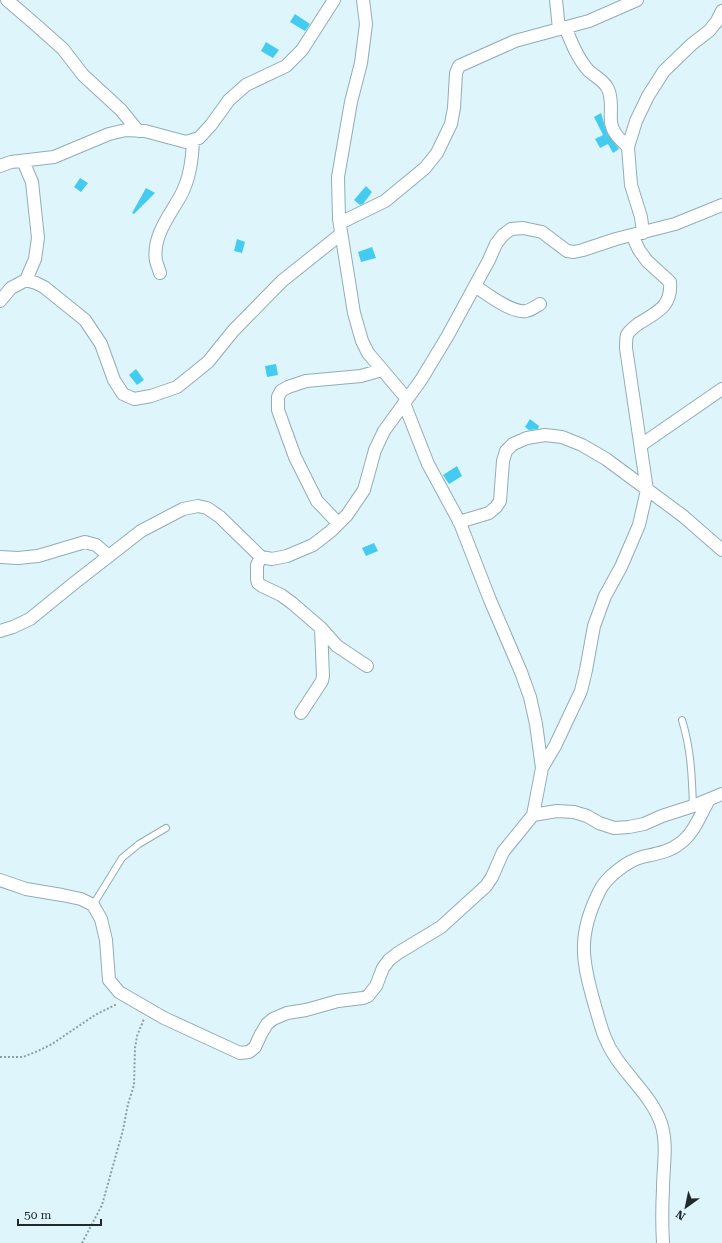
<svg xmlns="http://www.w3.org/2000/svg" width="722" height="1243" viewBox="0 0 722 1243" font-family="'Roboto Serif',serif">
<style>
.building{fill:#43cbf0}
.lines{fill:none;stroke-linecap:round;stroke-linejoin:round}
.service-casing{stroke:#92acb5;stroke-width:8}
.minor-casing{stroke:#92acb5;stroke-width:14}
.path{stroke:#8e9fa4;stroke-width:2;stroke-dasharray:2 2;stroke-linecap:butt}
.service{stroke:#fff;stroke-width:6}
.minor{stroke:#fff;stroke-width:12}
</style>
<rect width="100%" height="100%" fill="#dff5fc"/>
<path class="building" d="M295 14 310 24 305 31 290 22Z
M266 42 279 50 273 58 261 51Z
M601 113 607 133 619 149 613 153 608 144 600 148 595 139 603 135 594 117Z
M80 178 88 183 81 192 74 187Z
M366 186 372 192 363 204 360 205 354 200Z
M146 188 155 193 134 214 132 213Z
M237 239 245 242 242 253 234 251Z
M372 247 376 258 361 262 358 252Z
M276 364 278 375 267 377 265 366Z
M136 369 144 380 137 385 129 375Z
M530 419 539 426 538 429 529 430 525 427Z
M457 466 462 476 449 484 443 475Z
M374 543 378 551 366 556 362 548Z"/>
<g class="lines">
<g class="service-casing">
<path id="service" d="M682 720C691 749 692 777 693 806
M93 905 122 858 139 844 166 828"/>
</g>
<g class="minor-casing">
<path id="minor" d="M7 0 36 25 63 49 83 75 121 110 138 131
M363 0 366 24 361 63 351 102 338 177 339 219 354 313 362 341 368 353 407 399
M556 0 559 29
M565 27C571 41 577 58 588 70 595 77 604 80 608 89 613 100 610 111 611 122 612 133 621 140 628 147
M23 161 32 182 38 238 35 259 26 280
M0 166 11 162 54 157 109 134 126 130 145 131 186 142 199 138 211 125 229 100 246 85 286 66 302 50 334 0
M340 223 385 201 425 168 437 153 451 124 454 108 456 73 459 66 515 41 589 21 637 0
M643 233 641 217 631 185 628 147 636 121 648 96 664 71 692 44 709 31 717 21 722 11
M160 273C159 269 157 265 156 261 152 236 170 215 181 195 190 178 192 160 193 141
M475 286C487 294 511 313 526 311 531 310 535 307 540 304
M0 301 11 288 26 280 36 283 44 287 85 320 101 344 114 380 123 394 134 399 151 396 177 387 208 362 233 331 282 281 341 234
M404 403 428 464 460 523 490 600 521 672 530 697 536 724 542 768 533 815
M641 445 722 389
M459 522 489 513 496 507 500 501 503 461 506 451 513 444 527 438 545 435 562 437 582 445 606 459 683 516 722 550
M338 523 317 501 295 457 278 410V397L281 391 288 387 306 381 361 376 382 370
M0 557 18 558 38 556 85 542 96 545 109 556
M261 557 257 565V579L258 583 262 586 281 595 292 603 321 628 337 646 367 666
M0 631 13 627 30 619 73 584 141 531 183 509 198 506 207 508 220 517 261 557 272 559 287 556 313 545 331 531 347 515 364 490 375 450 384 431 421 380 447 337 489 260 496 244 503 235 511 229 523 228 542 232 567 251 574 252 583 250 616 239 675 224 722 205
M301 713 322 681 323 676 321 628
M542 768 555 746 581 691 586 670 594 626 605 596 621 567 639 525 647 490 626 348C626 344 626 339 627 335 629 331 634 327 638 324 657 312 672 307 670 282L647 261 639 250 632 235
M0 880 26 889 62 895 81 899 93 905 101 919 106 940 109 980 119 992 164 1018 240 1053 249 1052 255 1047 261 1034 267 1024 273 1019 287 1013 306 1010 338 1001 363 998 368 996 376 986 383 968 389 960 398 953 441 927 486 886 492 877 503 852 533 815 557 811 574 812 587 816 599 823 614 828 629 827 644 824 662 816 693 806 722 794
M663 1243C662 1225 662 1207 663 1189 663 1166 668 1145 661 1123 652 1098 631 1080 616 1058 604 1041 601 1026 595 1006 582 961 577 936 599 892 605 878 627 861 642 857 655 854 669 852 679 844 694 834 700 815 709 800"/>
</g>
<path class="path" d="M0 1057H23L38 1051 52 1044 95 1015 117 1004
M82 1243 102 1205 123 1130 128 1104 134 1085 135 1048 137 1036 144 1019"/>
<use href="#service" class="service"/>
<use href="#minor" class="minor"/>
</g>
<g transform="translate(686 1207) rotate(213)" stroke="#dff5fc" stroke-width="3" paint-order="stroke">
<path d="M0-3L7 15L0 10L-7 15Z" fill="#202a2d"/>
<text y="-6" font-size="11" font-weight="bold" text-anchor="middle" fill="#202a2d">N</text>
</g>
<path d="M18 1219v6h83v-6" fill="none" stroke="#202a2d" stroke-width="2"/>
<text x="24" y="1219" font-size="12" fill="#202a2d" stroke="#dff5fc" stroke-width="3" paint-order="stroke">50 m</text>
</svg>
